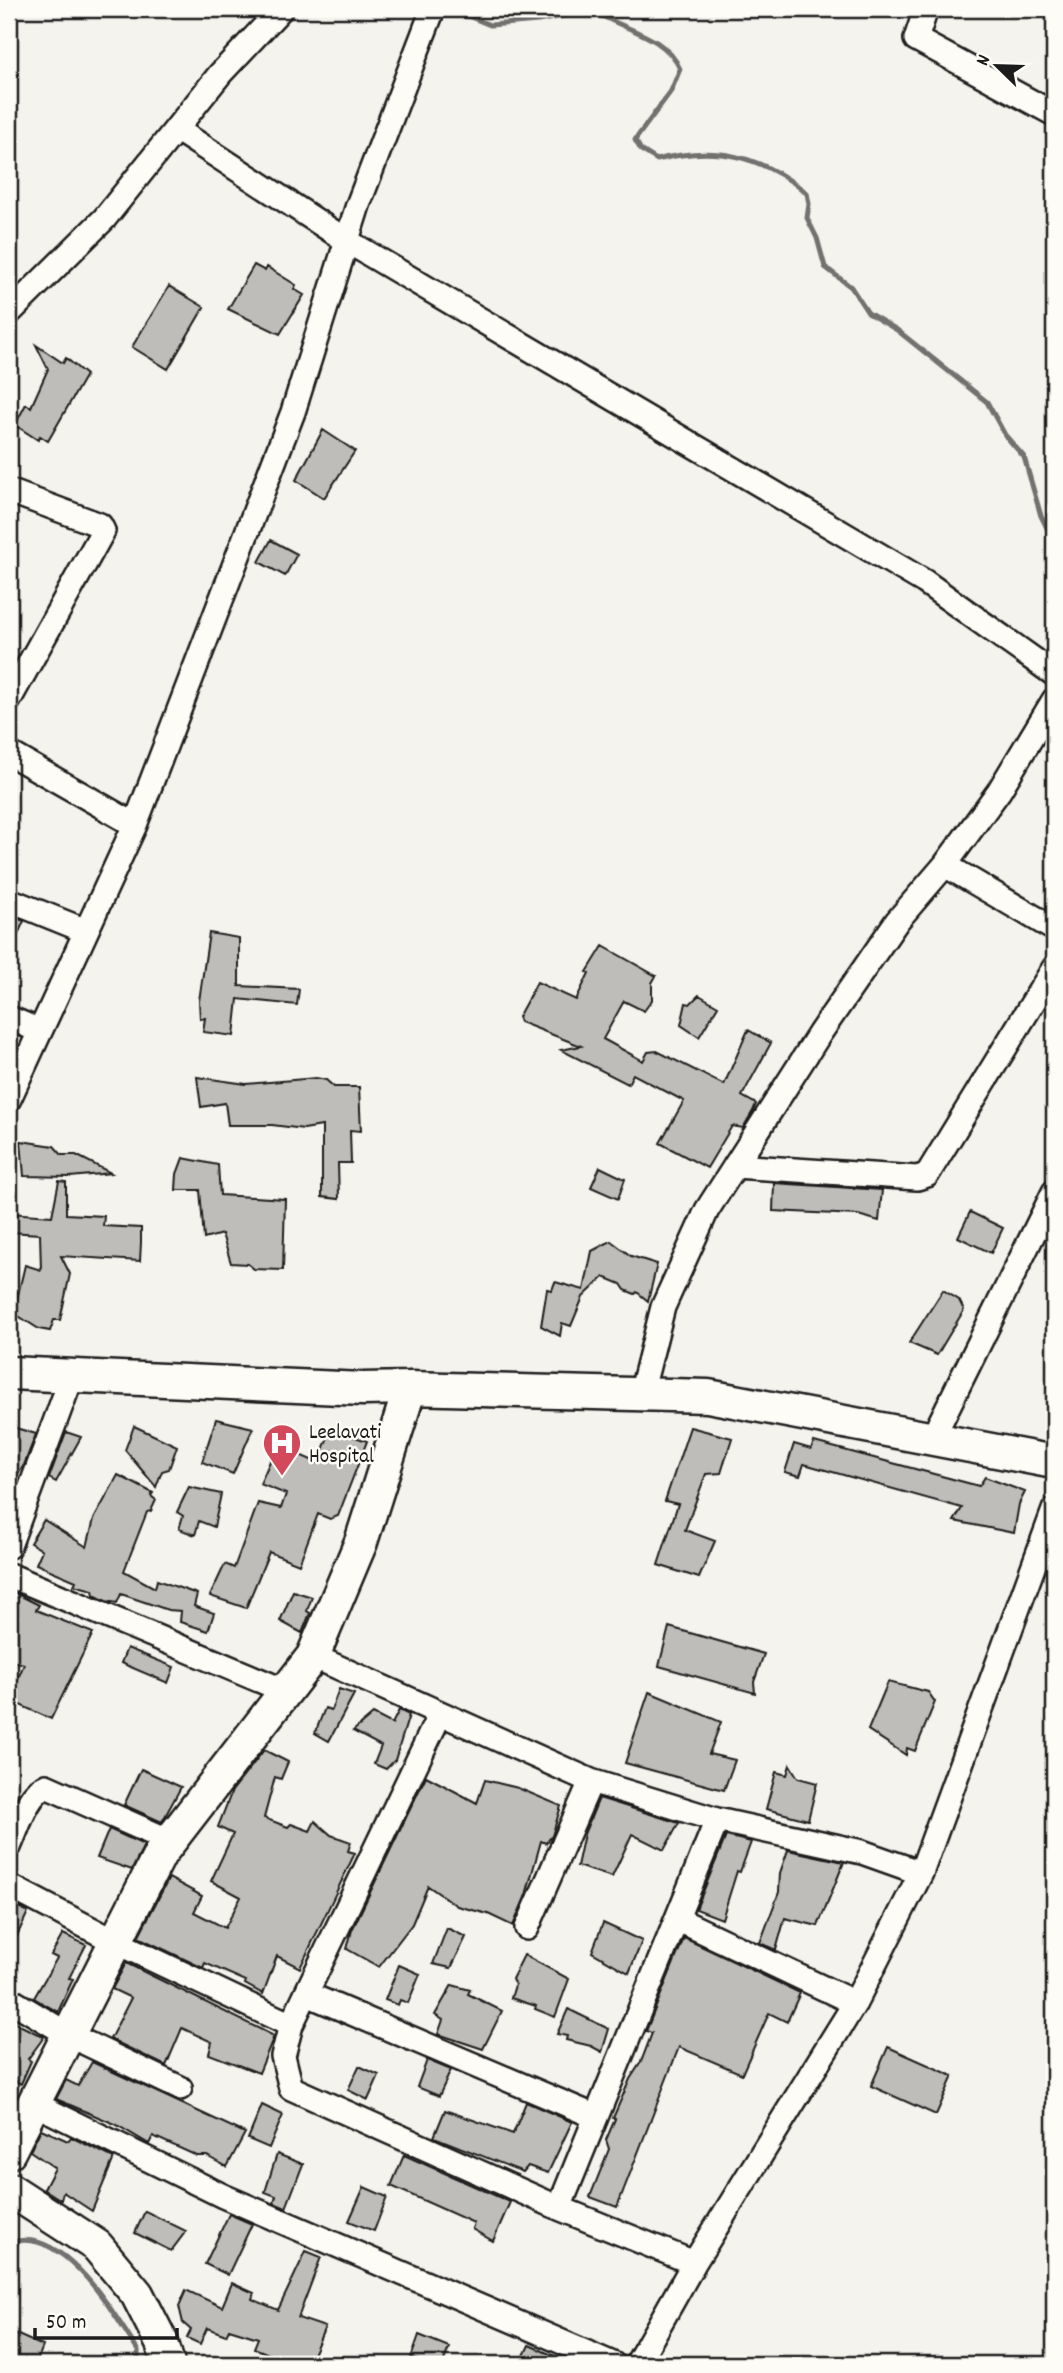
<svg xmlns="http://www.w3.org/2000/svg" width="1063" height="2373" viewBox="0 0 1063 2373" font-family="Dekko,sans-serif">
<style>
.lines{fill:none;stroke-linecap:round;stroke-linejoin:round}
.stream{stroke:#72716f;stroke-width:5}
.building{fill:#bebdba;stroke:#1c1c1c;stroke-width:2}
.street-casing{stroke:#1c1c1c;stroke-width:28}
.secondary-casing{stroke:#1c1c1c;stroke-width:37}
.street{stroke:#fdfcf7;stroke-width:23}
.secondary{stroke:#fdfcf7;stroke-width:32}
.labels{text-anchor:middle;stroke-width:5;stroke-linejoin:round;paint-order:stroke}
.poi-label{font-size:21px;fill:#1c1c1c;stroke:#fdfcf7;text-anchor:start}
</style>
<rect width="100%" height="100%" fill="#f4f3ee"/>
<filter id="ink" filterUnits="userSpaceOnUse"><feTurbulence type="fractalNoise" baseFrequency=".0143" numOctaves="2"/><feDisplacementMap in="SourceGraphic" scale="14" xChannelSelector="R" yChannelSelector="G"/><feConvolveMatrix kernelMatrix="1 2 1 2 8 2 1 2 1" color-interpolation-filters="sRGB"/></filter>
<g filter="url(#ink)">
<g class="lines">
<path class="stream" d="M451 9 490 25 538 21 592 10C622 30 665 34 680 69L671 91 635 140 641 150 657 160C714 145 761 155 807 193L809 204 807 218 817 238 825 267 851 287 868 313 897 330 987 402 1005 435 1024 457 1041 516 1050 534 1049 547 1054 550
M9 2243C63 2223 114 2314 138 2351V2364"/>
</g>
<path class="building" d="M254 265 265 271 267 267 296 285 294 289 304 295 280 334 228 309Z
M169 286 204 307 168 369 132 347Z
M36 345 63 363 66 358 86 375 48 441 40 436 38 440 15 425 26 404 31 407 48 369Z
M323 430 355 451 324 498 296 480Z
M271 540 297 554 285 576 259 562Z
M9 915 24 921 9 954Z
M209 933 239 938V986L299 989 297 1005 238 999 234 1036 203 1032 205 1018 200 1019 199 1001Z
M603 946 656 976 652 983V1000L644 1011 624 1001 603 1039 643 1061 648 1052 657 1051 724 1085 748 1030 771 1043 742 1096 756 1104 753 1111 743 1128 732 1126 707 1168 660 1143 684 1101 633 1074 628 1084 561 1050 581 1046 520 1022 518 1017 537 982 576 1000 589 973 587 972Z
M699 995 718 1006 699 1037 681 1025 686 1003 690 1004Z
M197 1077 246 1084 316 1078 326 1080 334 1087H359L361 1131 350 1130 351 1163H338L339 1199 322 1197V1126L304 1129 272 1125H228L225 1103 201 1107Z
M21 1141 54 1146 62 1155H76L111 1173 70 1177 24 1176Z
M183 1158 218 1165 220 1195 285 1199 283 1270 254 1269 248 1264 231 1263 222 1234 204 1239 200 1190H176L177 1174Z
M600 1167 625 1179 618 1199 591 1187Z
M59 1181 66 1182V1214L104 1216 103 1226 141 1228V1242L140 1261 61 1256 70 1274 60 1320H54L50 1331 39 1329 9 1310V1297L17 1299 25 1265 41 1270 40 1234 9 1232V1213L52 1216Z
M774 1183 882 1190 879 1221 858 1215 773 1211Z
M970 1212 1003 1228 991 1253 958 1237Z
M611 1241 631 1256 657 1264 648 1301 637 1292 635 1294 625 1290 621 1284 604 1277 583 1297 571 1326 562 1323 560 1336 541 1326 547 1289 552 1290 555 1282 584 1290 592 1251Z
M943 1290 959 1300 964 1310 937 1355 909 1343Z
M216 1419 253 1428 233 1474 202 1462Z
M9 1426 36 1434 24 1465 9 1488Z
M134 1426 177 1446 169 1469 162 1471 156 1487 125 1450Z
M690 1427 732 1438 721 1473 706 1474 685 1530 715 1541 699 1578 658 1565 678 1504 665 1501Z
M331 1429 367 1441 338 1516 330 1519 318 1514 299 1564 269 1552 246 1608 210 1596 225 1564 234 1568 258 1503 281 1508 286 1494 260 1484 277 1445 318 1463Z
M66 1432 81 1437 56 1482 49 1478Z
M814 1442 979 1486 985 1477 1025 1492 1019 1504 1014 1533 954 1521 962 1508 804 1464 800 1476 785 1472 794 1444 811 1449Z
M118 1475 153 1493 151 1496 156 1500 151 1511 147 1512 124 1571 155 1588 157 1580 197 1594 194 1606 214 1613 208 1631 180 1622 181 1611 168 1610 121 1594 117 1603 106 1601 94 1595 93 1590 74 1585 76 1581 36 1564 42 1550 30 1543 44 1520 87 1547 94 1519Z
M189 1487 221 1494 214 1527 199 1521 195 1535 179 1529 183 1516 177 1512Z
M9 1590 39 1605 36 1610 93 1633 51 1719 9 1700 24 1664 9 1660Z
M293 1591 312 1597 307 1611 310 1613 302 1633 280 1621Z
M669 1627 764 1654 754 1682 755 1693 659 1666Z
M127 1648 174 1667 168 1683 121 1663Z
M888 1682 928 1692 935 1702 915 1751 907 1748 906 1755 868 1730Z
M339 1689 354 1694 329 1741 315 1733 325 1708 331 1710Z
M649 1692 721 1722 709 1754 735 1760 724 1790 625 1763Z
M399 1710 409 1715 395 1760 386 1769 374 1764 381 1746 353 1731 373 1714 392 1724Z
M264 1750 288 1762 281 1779 275 1777 264 1818 288 1827 291 1824 310 1831 315 1821 331 1835 351 1842 348 1851 355 1853 300 1968 277 1956 263 1994 245 1984 246 1981 205 1963 203 1968 138 1937 169 1878 202 1896 194 1912 225 1928 241 1897 211 1881 233 1834 218 1827 232 1791Z
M790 1765 798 1778 817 1783 808 1820 766 1809 776 1772 787 1775Z
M141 1769 181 1787 162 1822 124 1805Z
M426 1776 477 1803 485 1780 518 1788 561 1806 552 1836 546 1843 541 1841 526 1895 513 1926 488 1914 457 1906 428 1886 412 1924 379 1967 347 1949 352 1930Z
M599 1798 679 1823 664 1850 632 1834 612 1877 577 1866 584 1834Z
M109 1829 144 1845 132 1870 97 1858Z
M726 1836 751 1842 740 1872 737 1871 722 1919 696 1909Z
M788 1850 844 1862 818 1926 785 1918 776 1950 760 1943 779 1892 780 1873Z
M9 1902 28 1912 9 1953Z
M603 1923 642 1941 629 1973 592 1952Z
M447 1928 466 1937 451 1968 433 1964Z
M63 1934 86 1945 69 1978 73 1979 58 2012 34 1998 57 1958 51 1955Z
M684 1938 800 1993 787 2022 769 2013 742 2074 679 2047 617 2207 590 2197 609 2149 606 2140 615 2119 613 2118 630 2079 641 2062 652 2033 646 2031Z
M524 1955 569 1979 555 2017 535 2009 536 2006 511 1998 515 1985 512 1979Z
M126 1963 274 2036 259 2073 209 2054 212 2042 182 2028 166 2066 110 2039 131 1998 112 1989Z
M399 1965 420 1974 408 2003 400 2000 398 2005 385 2000Z
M452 1985 470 1990 468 1994 502 2011 483 2049 438 2034 443 2020 435 2015Z
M568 2009 609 2029 602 2052 591 2046 566 2040 567 2036 557 2034Z
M9 2020 44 2037 28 2059 31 2061 21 2084 9 2078Z
M888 2047 953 2076 936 2115 871 2086Z
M427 2060 451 2070 439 2096 417 2087Z
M92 2062 245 2133 227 2167 207 2156H197L153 2136 149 2144 115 2124 56 2099 66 2080 78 2086Z
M359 2066 379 2075 368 2100 348 2090Z
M526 2102 572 2122 548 2173 528 2166 523 2172 434 2137 445 2110 513 2134Z
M262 2105 283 2115 269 2148 248 2139Z
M41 2129 68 2141 71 2137 114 2158 92 2211 63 2192 61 2200 44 2189 55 2168 30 2151Z
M277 2154 303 2164 286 2208 274 2203 276 2196 265 2192Z
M404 2155 510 2202 493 2241 472 2229 474 2223 391 2186Z
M364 2187 387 2197 374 2231 349 2221Z
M145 2211 186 2231 171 2251 135 2233Z
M229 2214 252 2224 228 2275 205 2264Z
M306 2251 321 2257 298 2318 325 2327 309 2364H293L254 2348 258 2338 229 2329 226 2335 207 2328 200 2344 187 2338 191 2330 183 2323 179 2306 186 2290 222 2307 232 2283 254 2293 252 2299 278 2310Z
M9 2331 43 2346 36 2364H18L19 2360 9 2356Z
M419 2335 449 2347 443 2364H430L411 2358Z
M529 2345 573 2364H520Z"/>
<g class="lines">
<g class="street-casing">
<path id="street" d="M926 9 916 39 1054 114
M176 129 347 241 925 582 1054 674
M9 313 104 219 220 74 281 9
M9 491 100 525 103 531 9 700
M9 753 135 825
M945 865 1054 929
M9 900 86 931
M9 1018 40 1031
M9 1099 135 825 293 412 358 205 433 9
M735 1166 917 1178 927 1175 1054 968
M641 1394 663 1307 707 1210 820 1033 897 921 945 865 999 791 1054 700
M931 1441 1054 1192
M9 1546 72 1376
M9 1575 285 1691
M313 1656 591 1781 717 1820 862 1852 921 1873
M440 1714 291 2025 283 2056 291 2088 559 2208 717 1820
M9 1847C17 1830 27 1793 46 1786L170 1841
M9 1886 116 1942 291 2025
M679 1920 855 2003
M527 1928 591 1781
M307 1994 594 2116
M9 1999 69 2035 180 2088
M33 2103 223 2196 613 2364
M559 2208 694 2263
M637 2364 694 2263 855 2003 921 1873 1054 1510"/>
</g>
<g class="secondary-casing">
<path id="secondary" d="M9 1373 363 1389 410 1388 708 1396 1054 1462
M9 2152 160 1854 313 1656 361 1542 410 1388
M9 2189 97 2246 137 2294 162 2343 168 2364"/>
</g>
<use href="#street" class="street"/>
<use href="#secondary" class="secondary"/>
</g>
</g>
<defs>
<g id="hospital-pin" transform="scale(2.0125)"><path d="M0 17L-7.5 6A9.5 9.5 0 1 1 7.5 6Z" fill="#d1495b" stroke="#fdfcf7"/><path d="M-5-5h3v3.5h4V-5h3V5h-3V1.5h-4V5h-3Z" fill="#fff"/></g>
</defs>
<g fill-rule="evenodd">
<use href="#hospital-pin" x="282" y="1443"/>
</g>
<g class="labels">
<g class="poi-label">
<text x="309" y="1438">Leelavati<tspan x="309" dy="24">Hospital</tspan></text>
</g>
</g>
<rect width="1063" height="2373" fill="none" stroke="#fdfcf7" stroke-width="35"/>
<rect x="18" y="18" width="1028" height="2338" fill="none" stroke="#1c1c1c" stroke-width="2.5" filter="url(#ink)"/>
<g transform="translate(997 66) rotate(293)" stroke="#fdfcf7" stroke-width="5" paint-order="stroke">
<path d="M0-5L12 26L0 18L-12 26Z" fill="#1c1c1c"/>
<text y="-10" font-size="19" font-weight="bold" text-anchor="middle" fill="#1c1c1c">N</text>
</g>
<path d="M35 2328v10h142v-10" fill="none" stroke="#1c1c1c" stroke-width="3.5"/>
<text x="46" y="2328" font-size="21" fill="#1c1c1c" stroke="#fdfcf7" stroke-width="5" paint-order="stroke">50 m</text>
</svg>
